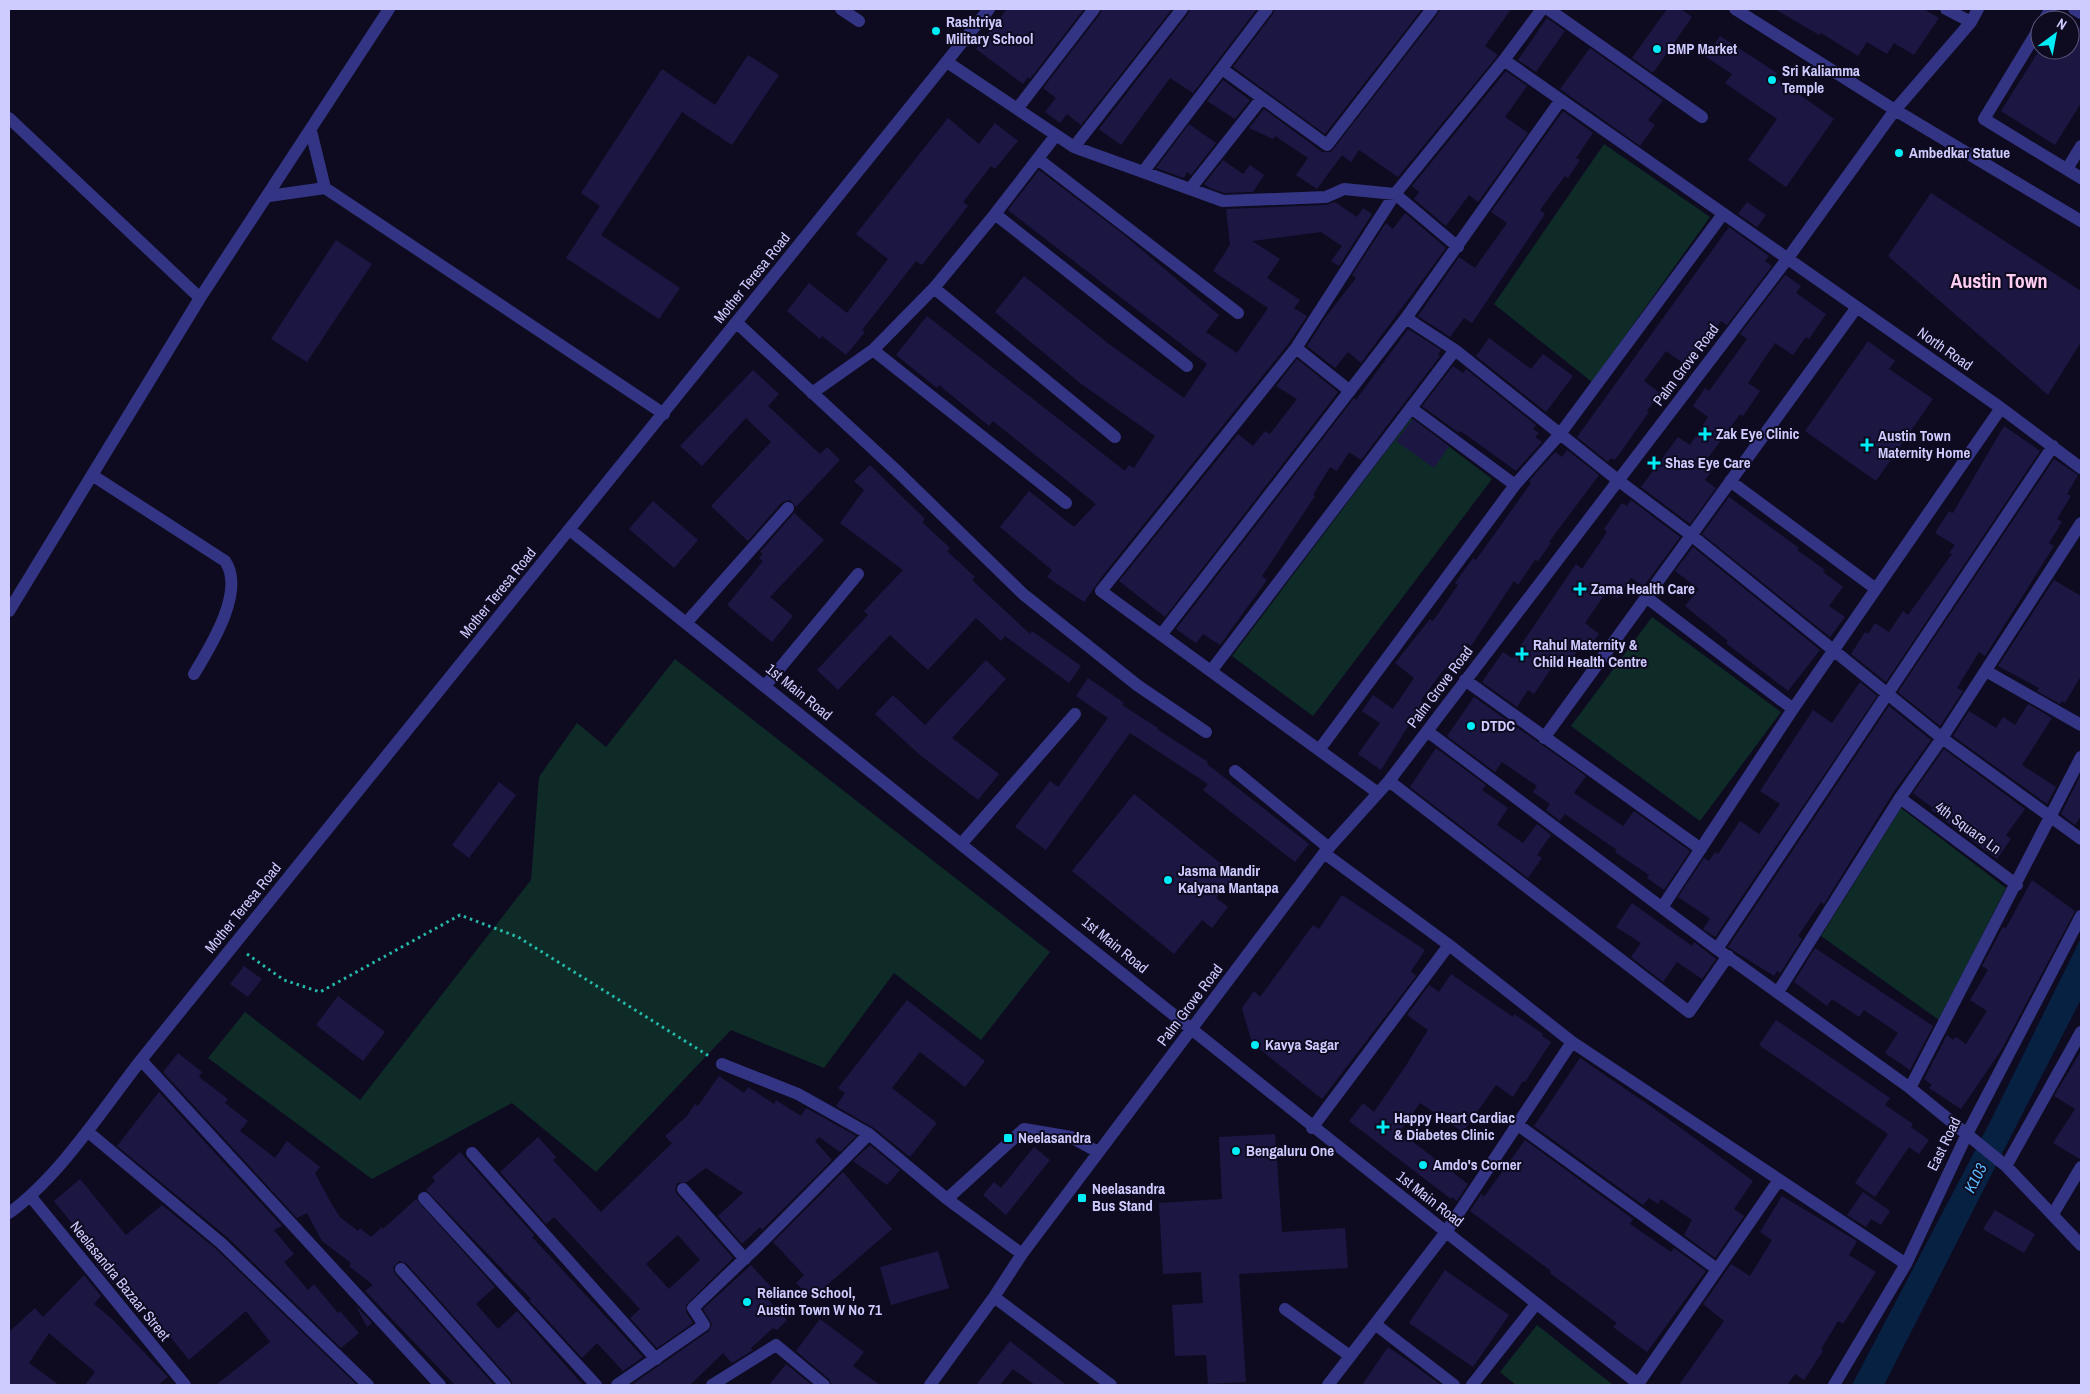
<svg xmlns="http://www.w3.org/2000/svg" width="2090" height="1394" viewBox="0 0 2090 1394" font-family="'Archivo Narrow',sans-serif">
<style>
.green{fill:#0e2b28}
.water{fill:#072143}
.building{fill:#1c1643;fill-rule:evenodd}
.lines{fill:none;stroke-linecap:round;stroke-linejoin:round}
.path{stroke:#24b9a8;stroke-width:3;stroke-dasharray:2.5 4;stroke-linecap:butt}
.minor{stroke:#333483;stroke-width:12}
.poi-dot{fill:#00ecf6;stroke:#0e0b21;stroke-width:2}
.labels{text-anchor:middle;stroke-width:4;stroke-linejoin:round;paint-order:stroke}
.poi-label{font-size:15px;font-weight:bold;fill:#cecbff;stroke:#0e0b21;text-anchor:start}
.street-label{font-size:15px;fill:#cecbff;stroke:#0e0b21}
.water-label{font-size:16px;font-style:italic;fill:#59bcff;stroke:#0e0b21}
.district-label{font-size:20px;font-weight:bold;fill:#ffcdf0;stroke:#0e0b21}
</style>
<rect width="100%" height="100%" fill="#0e0b21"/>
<path class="green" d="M1604 144 1710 217 1592 382 1494 304Z
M1411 418 1492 479 1313 716 1232 656Z
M1652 617 1781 712 1700 821 1571 726Z
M675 659 1050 952 981 1040 894 973 824 1068 731 1030 596 1172 512 1103 372 1179 208 1058 245 1012 360 1100 531 880 539 777 577 723 606 747Z
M1901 808 2006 888 1939 1020 1821 936Z
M1537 1325 1613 1385H1516L1500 1372Z"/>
<path class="water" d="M2081 938V999L1884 1385H1852L1988 1126Z"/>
<path class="building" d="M1007 9H1084L1030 79 1028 77 1023 84 976 49Z
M1102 9H1172L1081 125 1067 114 1060 123 1045 112 1056 98 1043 88 1100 14Z
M1190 9H1257L1193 93 1170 78 1121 145 1099 129 1188 14Z
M1275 9H1422L1325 134 1233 67 1273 14Z
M1440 9H1511L1485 46 1498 55 1398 177 1359 150 1351 162 1342 155 1317 189 1296 175 1308 158 1275 136 1273 139 1249 128 1264 109 1322 152H1331L1438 14Z
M1667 9H1681L1692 17 1653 73 1632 58Z
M1775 9H1923L1939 18 1914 55 1894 43 1887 54 1867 42 1858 56 1821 33 1819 35Z
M1547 18 1565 31 1536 72 1518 60Z
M2070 22 2081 28V103L2055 145 2001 111 2040 49 2070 50Z
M1720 36 1777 73 1775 77 1834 119 1786 187 1748 160 1777 119 1725 83 1732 74 1706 57Z
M1590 48 1663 100 1648 120 1655 125 1640 146 1560 89Z
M748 55 779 75 732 145 682 112 601 235 680 288 659 319 566 258 600 206 581 193 662 69 715 105Z
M1506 71 1527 86 1505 117 1528 133 1478 202 1469 195 1446 226 1414 199 1419 192 1412 186Z
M1223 80 1250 100 1235 119 1207 101Z
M1563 111 1593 133 1576 158 1580 160 1568 178 1565 176 1540 210 1545 214 1472 323 1464 318 1450 337 1418 316 1459 257 1475 268 1507 223 1491 212Z
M948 118 979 144 995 123 1018 141 995 169 991 166 963 202 968 206 922 265 916 261 862 330 865 332 846 355 822 336 820 339 787 311 809 283 847 313 888 259 856 234Z
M1189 124 1216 143 1191 175 1187 172 1184 178 1156 168Z
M1223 160 1243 174 1250 165 1264 175 1253 192 1224 193 1210 188 1204 184Z
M1039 170 1123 234 1219 315 1206 332 1237 353 1268 308 1213 271 1230 245 1226 209 1326 205 1335 202 1357 217 1363 208 1372 214 1339 266 1331 261 1342 246 1321 232 1252 241 1280 259 1267 278 1300 300 1294 308 1307 316 1289 343 1104 574 1084 602 1047 577 1052 570 1000 527 1029 491 1074 527 1096 504 993 421 989 426 939 385 937 388 896 355 927 316 1125 471 1129 465 1134 468 1155 436 1080 383 995 312 1024 276 1109 344 1184 398 1207 364 1008 210Z
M1931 193 2081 291V342L2048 395 1888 256Z
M1747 202 1766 215 1757 227 1738 214Z
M1405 213 1446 248 1361 363 1348 352 1335 368 1307 346 1325 318 1356 278 1352 275 1386 223 1393 229Z
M1729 227 1769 256 1765 261 1772 266 1727 325 1721 321 1687 366 1666 351 1644 381 1660 393 1647 411 1649 412 1615 460 1611 458 1608 462 1577 437Z
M336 240 372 264 307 362 271 339Z
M1785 275 1801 286 1796 293 1826 314 1809 339 1806 337 1793 355 1775 343 1748 383 1760 391 1743 416 1740 414 1708 458 1717 464 1705 480 1716 488 1690 524 1641 487 1678 437 1690 445 1708 417 1693 406 1705 388 1709 391 1747 339 1740 334Z
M1408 329 1441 350 1438 354 1440 356 1361 460 1349 452 1337 471 1330 467 1313 495 1315 496 1262 576 1267 580 1220 645 1203 634 1196 643 1176 629 1354 398 1356 400Z
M1489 338 1531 369 1543 354 1573 376 1546 412 1476 356Z
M1868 341 1895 361 1889 369 1933 399 1876 481 1805 431Z
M1297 359 1338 392 1165 617 1119 581 1238 434 1253 446 1265 431 1270 434 1297 399 1276 386Z
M1453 366 1463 373 1466 369 1536 425 1533 429 1539 433 1535 437 1542 442 1516 471 1472 439 1460 431 1459 433 1422 406Z
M753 370 779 394 768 406 820 454 827 447 840 460 796 507 790 500 782 502 748 541 711 506 771 442 746 418 702 466 680 446Z
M1413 419 1449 446 1434 468 1396 441Z
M2004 426 2040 451 1886 682 1851 654 1865 632 1868 634 1875 623 1889 632 1903 611 1908 615 1952 554 1949 553 1955 545 1935 533 1949 511 1953 513Z
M1567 450 1599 475 1549 542 1551 543 1538 561 1535 560 1518 585 1514 581 1471 646 1467 643 1447 670 1445 668 1421 700 1423 702 1381 770 1358 754 1380 723 1362 711 1373 695 1393 709 1414 678 1395 663 1430 619 1433 621 1458 585 1455 583 1473 558 1476 560 1531 483 1529 481 1555 452 1562 457Z
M2054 459 2078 475 2067 494 2071 496 2057 519 2062 522 2049 543 2054 546 1985 656 1979 652 1957 688 1963 691 1940 726 1898 692Z
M870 465 925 519 922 522 950 548 947 551 975 577 972 580 1030 634 1032 631 1081 666 1069 683 1005 636 1001 641 976 618 928 670 890 635 838 690 817 670 868 615 864 611 903 570 840 523 864 490 854 481Z
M1729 497 1799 548 1797 550 1825 570 1823 572 1843 587 1829 606 1845 617 1830 637 1702 534Z
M1631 500 1680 537 1644 586 1631 578 1617 598 1607 591 1585 623 1599 634 1586 652 1580 647 1566 667 1557 660 1534 694 1528 690 1517 707 1482 682 1503 652 1512 658 1576 564 1582 569 1607 532 1604 529 1622 503 1627 506Z
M653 501 698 540 674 568 629 529Z
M794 513 824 540 770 597 793 616 772 642 727 605 763 561 759 558 763 554 760 552Z
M1693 547 1820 650 1788 691 1726 643 1728 641 1685 606 1699 589 1675 571Z
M2054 580 2081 596V676L2065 703 2062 701 2060 704 2037 691 2039 688 1998 666Z
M986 660 1006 679 952 738 999 774 978 800 920 755 875 714 893 695 925 725Z
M1088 678 1124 703 1122 705 1158 728 1157 729 1208 762 1207 764 1309 844 1295 862 1203 790 1208 784 1130 733 1046 850 1015 827 1050 781 1058 787 1108 718 1076 696Z
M1860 682 1877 696 1715 937 1703 929 1710 919 1708 917 1678 897 1704 858 1709 861 1715 852 1718 854 1740 821 1759 834 1780 804 1760 791 1813 710 1832 723Z
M1474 697 1586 776 1574 793 1623 826 1634 811 1690 851 1664 890 1647 878 1649 875 1615 852 1617 850 1565 814 1560 821 1546 810 1550 804 1533 792 1537 786 1502 762 1495 772 1447 736Z
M2028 704 2052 718 2022 765 2056 787 2047 804 1953 736 1969 711 1996 728 2003 717 2015 725Z
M1889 706 1931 740 1893 793 1824 904 1821 902 1798 936 1802 939 1780 973 1777 971 1774 976 1728 947Z
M1436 748 1486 785 1482 790 1508 808 1497 825 1523 843 1537 824 1551 835 1537 855 1542 858 1528 878 1410 787Z
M1944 749 2025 809 2006 835 2011 839 1997 859 1931 810 1933 808 1913 793Z
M2081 774V816L2075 825 2061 814Z
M499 782 516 795 469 858 452 845Z
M1134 794 1235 875 1216 898 1228 907 1212 928 1202 920 1174 954 1072 871Z
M2032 880 2075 911 2002 1049 1961 1109 1929 1088 1932 1085 1924 1079 1947 1035 1953 1040 1956 1037 1966 1044 1987 1011 1970 1000 1988 970 1982 966 2003 927 2006 928Z
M1342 895 1425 950 1411 971 1416 976 1322 1099 1252 1043 1242 1008 1254 991 1260 997 1313 925 1319 929Z
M1632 903 1692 946 1694 942 1716 959 1702 979 1677 962 1663 982 1631 957 1641 943 1616 927Z
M1815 948 1933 1026 1910 1070 1885 1053 1898 1033 1864 1010 1859 1017 1832 999 1827 1006 1794 982Z
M244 966 262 979 248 997 230 984Z
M1451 974 1513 1017 1514 1014 1543 1034 1542 1036 1551 1042 1525 1082 1523 1081 1513 1097 1496 1085 1463 1132 1420 1103 1400 1132 1468 1184 1457 1201 1452 1197 1451 1199 1349 1121 1363 1103 1374 1112 1405 1067 1428 1030 1407 1015 1429 985 1439 992Z
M338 996 385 1032 363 1061 316 1025Z
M907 1000 985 1061 965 1087 920 1052 892 1088 937 1123 910 1157 874 1128 836 1106 845 1093 838 1088Z
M1776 1020 1890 1098 1885 1105 1913 1124 1911 1127 1929 1140 1919 1154 1909 1147 1875 1197 1855 1183 1888 1134 1759 1045Z
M2081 1051V1159H2080L2053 1143 2075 1109 2054 1096Z
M178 1053 202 1072 199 1077 228 1099 225 1103 248 1121 240 1131 275 1158 287 1141 320 1167 315 1173 331 1203 340 1217 358 1231 360 1228 371 1237 382 1227 383 1229 416 1199 495 1287 476 1304 498 1329 517 1311 583 1385H513L511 1380 407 1264 399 1261 393 1267 395 1274 494 1385H455L365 1291 373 1285 349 1266 351 1263 322 1241 307 1213 297 1218 163 1072Z
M1580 1058 1656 1110 1753 1181 1734 1209 1744 1216 1715 1258 1684 1235 1692 1220 1661 1199 1658 1204 1649 1198 1643 1205 1534 1126Z
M719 1076 744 1093 748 1087 774 1104 776 1100 801 1116 806 1108 856 1136 840 1152 819 1137 815 1141 832 1160 762 1230 760 1227 742 1244 718 1216 743 1193 706 1168 687 1182 677 1183 675 1190 677 1194 733 1258 686 1305V1312L693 1323 657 1348 630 1318 640 1309 554 1217 546 1224 500 1172 538 1137 556 1157 553 1160 601 1212 672 1143 665 1136 687 1116 695 1104 698 1106ZM678 1235 700 1260 669 1289 646 1264Z
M159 1092 282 1226 274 1230 294 1254 284 1262 308 1290 314 1284 338 1313 340 1311 359 1333 341 1348 227 1237 117 1146Z
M1275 1134 1282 1232 1345 1228 1348 1268 1239 1274 1246 1382 1208 1384 1206 1355 1175 1356 1172 1305 1203 1303 1201 1272 1163 1274 1159 1203 1222 1199 1219 1137Z
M1525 1140 1633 1219 1630 1224 1671 1252 1674 1248 1706 1271 1647 1352 1613 1327 1617 1323 1550 1273 1551 1271 1470 1211 1481 1194 1484 1197Z
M870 1145 900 1170 887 1185 853 1161Z
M1034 1147 1050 1160 1006 1215 983 1195 994 1182 1001 1188Z
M460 1152 534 1235 532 1237 643 1357 623 1371 597 1343 582 1358 529 1300 531 1299 426 1190 435 1181 432 1177Z
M843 1172 892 1229 812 1298 796 1283 804 1275 773 1242Z
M80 1179 126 1235 162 1205 216 1249 357 1385H216L270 1342 246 1311 189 1360 139 1298 136 1300 119 1278 113 1284 96 1264 98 1262 88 1250 91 1247 54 1201Z
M1863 1192 1890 1211 1881 1225 1871 1219 1866 1227 1847 1215Z
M1782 1196 1857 1241 1849 1255 1876 1272 1843 1324 1838 1321 1821 1349 1823 1351 1804 1380 1795 1374 1787 1385H1679L1724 1321 1703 1304 1731 1264 1750 1276 1772 1240 1760 1232Z
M1995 1210 2035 1234 2024 1253 1983 1229Z
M938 1251 949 1288 891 1305 880 1267Z
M751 1265 771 1287 763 1294 787 1320 777 1330 773 1328 751 1348 753 1350 732 1363 723 1353 690 1385H635L634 1383 709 1331 712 1324 703 1309Z
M1445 1270 1509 1315 1473 1367 1409 1323Z
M84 1275 101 1296 94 1304 112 1319 168 1377 158 1385H85L95 1372 49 1333 29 1363 59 1385H9V1332L35 1308 43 1317Z
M356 1306 372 1323 367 1327Z
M820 1319 864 1352 853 1366 880 1385H832L829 1379 796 1351Z
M1010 1341 1066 1385H1035L1013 1369 1000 1385H976Z
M1388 1347 1411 1363 1441 1385H1362Z
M786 1364 812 1385H769Z"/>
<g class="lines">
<path class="path" d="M247 954 284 980 320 992 460 915 518 937 709 1056"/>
<path class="minor" d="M841 9 859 21
M1548 9 1702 117
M1735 9 1895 110 2081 221
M1946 9 1971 22
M2074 9 2081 13
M2044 20 2051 9
M2040 27 1984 119 2081 178
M1504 60 2001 408 2081 468
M947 62 1074 147 1143 172 1223 201 1326 197 1344 189 1395 194 1458 247
M1222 69 1327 145 1432 9
M1017 109 1094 9
M9 118 200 298
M311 131 325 188
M1056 135 995 214 934 288 873 350 1066 503
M1074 147 1182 9
M1038 159 1238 313
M2067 169 2081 146
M1143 172 1267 9
M1190 189 1262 98
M269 196 325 188 664 414
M995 214 1187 366
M934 288 1115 437
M1406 318 1455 350 1619 481 1691 535 1942 738 2081 839
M737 323 898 472 1023 594 1137 685 1206 732
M1296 348 1350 391
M812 393 873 350
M1411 408 1515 485
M92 475 225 561C246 591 210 647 194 674
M1730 481 1876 589
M570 530C926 816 1281 1103 1640 1385
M1646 597 1793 709
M9 611 200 298 389 9
M686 623 788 508
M1161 635 1406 318 1560 101
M1211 671 1455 350
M1986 671 2081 725
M1465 680 1701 849
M765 686 858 574
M1427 731 1717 949 1910 1088 2006 1166 2081 1245
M1544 738 1857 307
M1319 750 1515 485 1560 434 1723 214
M1235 771 1329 848
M1389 781 1689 1012 1728 956
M1378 793 1101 591 1296 348 1395 194 1504 60 1542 9
M1900 798 2017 885
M962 843 1075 714
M1324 853 1449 945 1572 1042 1906 1264
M1663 906 1793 709 2001 408
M1717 949 2053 446
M1778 992 1900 798 1942 738 2081 523
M141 1060 440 1385
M722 1064 798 1094 869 1134 947 1199 1022 1254
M1910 1088 2081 757
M1518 1125 1717 1269
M1312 1128 1449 945
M87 1131 221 1243 368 1385
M472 1153 656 1359
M2006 1166 2081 1032
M683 1189 745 1259
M31 1197 185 1385
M424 1198 596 1385
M947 1199 1024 1129 1071 1137 1098 1152
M9 1213C60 1176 102 1110 141 1060L989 9
M2053 1214 2081 1167
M401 1269 505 1385
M994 1297 1111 1385
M1285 1309 1350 1356
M1375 1324 1454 1385
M1638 1384 1779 1180
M617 1385 704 1325 693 1308 762 1242 869 1134
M712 1385 776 1345 824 1385
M930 1385 994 1297 1022 1254 1324 853 1389 781 1788 258 1895 110 1971 22 1978 9
M1328 1385 1446 1232 1572 1042
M1472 1385 1536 1304
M1834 1385 1906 1264 1967 1134 2081 916"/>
</g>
<g class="poi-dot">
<circle cx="936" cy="31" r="5"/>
<circle cx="1657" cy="49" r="5"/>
<circle cx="1772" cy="80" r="5"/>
<circle cx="1899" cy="153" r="5"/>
<path d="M1702.5 426.5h5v5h5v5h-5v5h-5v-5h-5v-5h5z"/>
<path d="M1864.5 437.5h5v5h5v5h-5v5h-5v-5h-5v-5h5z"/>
<path d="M1651.5 455.5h5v5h5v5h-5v5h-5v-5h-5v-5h5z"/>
<path d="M1577.5 581.5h5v5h5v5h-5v5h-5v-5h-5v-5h5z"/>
<path d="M1519.5 646.5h5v5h5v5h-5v5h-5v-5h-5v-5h5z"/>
<circle cx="1471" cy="726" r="5"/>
<circle cx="1168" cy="880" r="5"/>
<circle cx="1255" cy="1045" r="5"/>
<path d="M1380.5 1119.5h5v5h5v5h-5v5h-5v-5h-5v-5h5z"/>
<rect x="1003" y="1133" width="10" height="10" rx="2.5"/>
<circle cx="1236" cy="1151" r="5"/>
<circle cx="1423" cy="1165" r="5"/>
<rect x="1077" y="1193" width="10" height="10" rx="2.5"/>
<circle cx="747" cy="1302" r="5"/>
</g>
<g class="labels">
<g class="poi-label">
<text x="946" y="27">Rashtriya<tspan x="946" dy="17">Military School</tspan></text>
<text x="1667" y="54">BMP Market</text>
<text x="1782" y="76">Sri Kaliamma<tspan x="1782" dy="17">Temple</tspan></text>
<text x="1909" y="158">Ambedkar Statue</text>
<text x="1716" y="439">Zak Eye Clinic</text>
<text x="1878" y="441">Austin Town<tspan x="1878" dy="17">Maternity Home</tspan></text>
<text x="1665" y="468">Shas Eye Care</text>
<text x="1591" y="594">Zama Health Care</text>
<text x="1533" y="650">Rahul Maternity &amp;<tspan x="1533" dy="17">Child Health Centre</tspan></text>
<text x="1481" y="731">DTDC</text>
<text x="1178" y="876">Jasma Mandir<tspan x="1178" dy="17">Kalyana Mantapa</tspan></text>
<text x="1265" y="1050">Kavya Sagar</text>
<text x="1394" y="1123">Happy Heart Cardiac<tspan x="1394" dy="17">&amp; Diabetes Clinic</tspan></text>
<text x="1018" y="1143">Neelasandra</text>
<text x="1246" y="1156">Bengaluru One</text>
<text x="1433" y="1170">Amdo's Corner</text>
<text x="1092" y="1194">Neelasandra<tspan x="1092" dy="17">Bus Stand</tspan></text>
<text x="757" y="1298">Reliance School,<tspan x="757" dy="17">Austin Town W No 71</tspan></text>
</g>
<g class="street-label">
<text transform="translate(752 278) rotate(-51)" y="5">Mother Teresa Road</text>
<text transform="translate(1945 349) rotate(35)" y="5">North Road</text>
<text transform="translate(1686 365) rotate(-53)" y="5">Palm Grove Road</text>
<text transform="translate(498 593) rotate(-51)" y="5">Mother Teresa Road</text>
<text transform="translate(1440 687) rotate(-53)" y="5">Palm Grove Road</text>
<text transform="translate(799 692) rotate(39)" y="5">1st Main Road</text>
<text transform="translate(1968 828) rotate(36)" y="5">4th Square Ln</text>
<text transform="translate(243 908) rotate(-51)" y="5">Mother Teresa Road</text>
<text transform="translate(1115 945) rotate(39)" y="5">1st Main Road</text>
<text transform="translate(1190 1005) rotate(-53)" y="5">Palm Grove Road</text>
<text transform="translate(1944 1144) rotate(-64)" y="5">East Road</text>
<text transform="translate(1430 1199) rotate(38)" y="5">1st Main Road</text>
<text transform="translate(120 1281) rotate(51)" y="5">Neelasandra Bazaar Street</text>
</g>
<g class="water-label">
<text transform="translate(1975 1178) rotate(-63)" y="6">K103</text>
</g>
<g class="district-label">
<text x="1999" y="288">Austin Town</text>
</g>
</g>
<rect width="2090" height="1394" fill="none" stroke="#cecbff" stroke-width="20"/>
<g transform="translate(2055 35) rotate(32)"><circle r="24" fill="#0e0b21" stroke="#5b587a"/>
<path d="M0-4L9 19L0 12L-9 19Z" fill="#00ecf6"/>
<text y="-8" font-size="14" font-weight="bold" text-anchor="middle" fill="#cecbff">N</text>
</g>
</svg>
